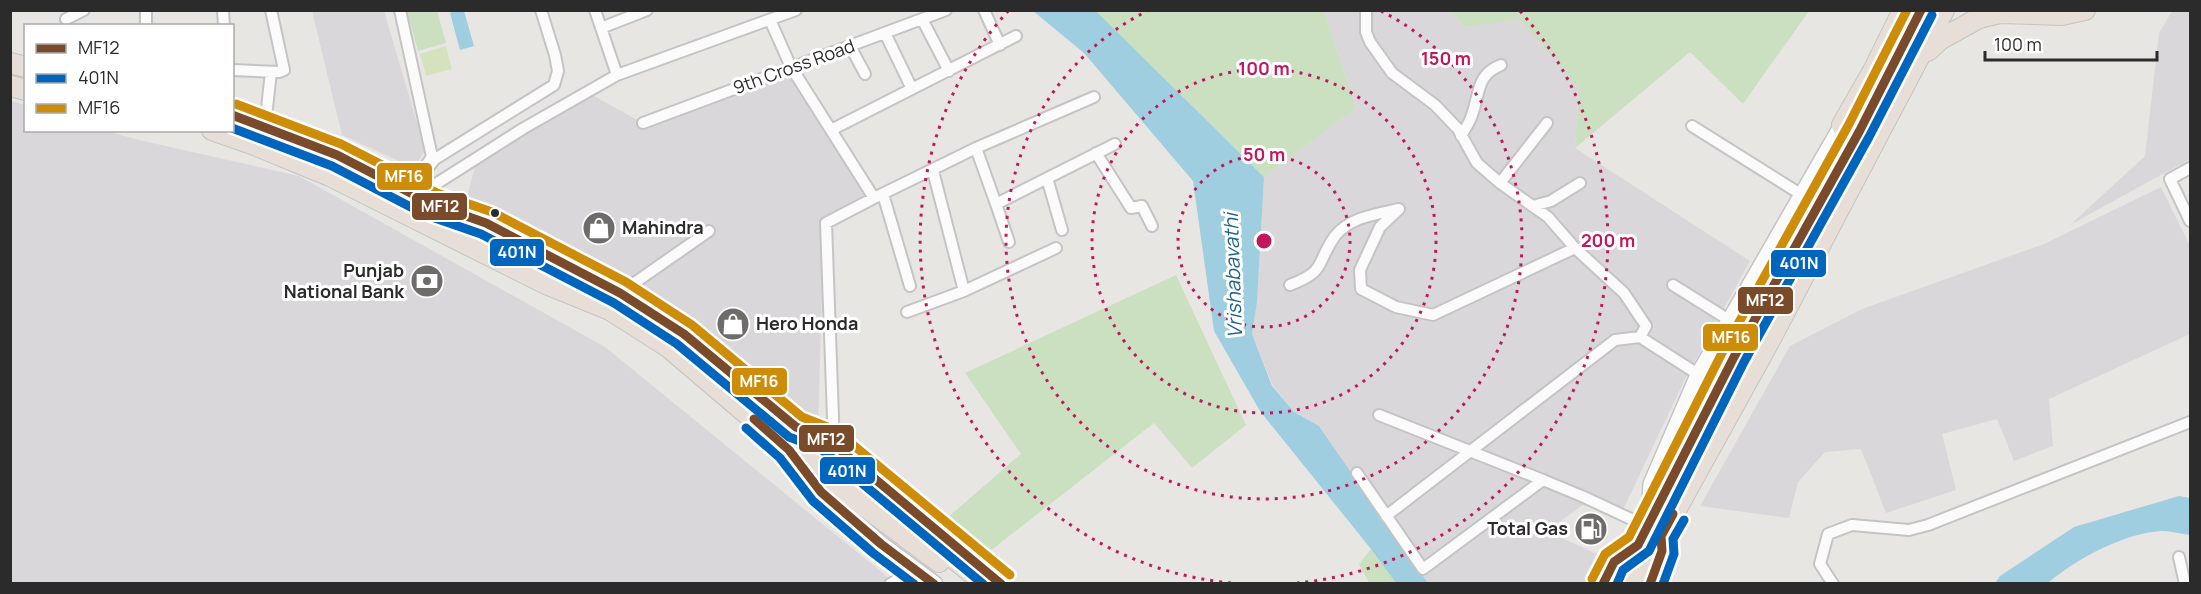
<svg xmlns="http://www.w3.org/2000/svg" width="2201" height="594" viewBox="0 0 2201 594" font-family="Manrope,sans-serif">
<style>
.industrial{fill:#d9d7d9}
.green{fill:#cbe0c0}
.pitch{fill:#d4e3be}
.water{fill:#9fcee1}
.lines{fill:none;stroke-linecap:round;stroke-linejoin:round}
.street-casing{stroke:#c5c4c5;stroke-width:14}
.secondary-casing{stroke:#c5c4c5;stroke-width:18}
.highway-casing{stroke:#c5c4c2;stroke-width:22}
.street{stroke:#fcfbfb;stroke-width:10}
.secondary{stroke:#fcfbfb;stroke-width:15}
.highway{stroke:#e6ded7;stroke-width:20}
.bus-1-casing{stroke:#fff;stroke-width:14}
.bus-2-casing{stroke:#fff;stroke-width:14}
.bus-3-casing{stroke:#fff;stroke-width:14}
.bus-1{stroke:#7a4b2a;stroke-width:9}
.bus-2{stroke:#0065bd;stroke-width:9}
.bus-3{stroke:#ce8d09;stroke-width:9}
.ring{fill:none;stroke:#c2185b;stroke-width:3;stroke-dasharray:3 6}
.bus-dot{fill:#2b2b2b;stroke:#fff;stroke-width:2}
.labels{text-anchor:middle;stroke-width:6;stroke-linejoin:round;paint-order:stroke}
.street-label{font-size:18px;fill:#2b2b2b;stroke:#fff}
.poi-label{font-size:18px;font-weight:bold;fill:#2b2b2b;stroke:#fff;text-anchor:start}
.water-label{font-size:20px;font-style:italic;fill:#1f638c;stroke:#fff}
.centre{fill:#c2185b;stroke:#fff;stroke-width:3}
.ring-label{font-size:18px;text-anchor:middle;font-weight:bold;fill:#c2185b;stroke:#fff;stroke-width:6;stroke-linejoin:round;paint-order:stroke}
.line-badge{stroke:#fff;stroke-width:2}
.badge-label{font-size:16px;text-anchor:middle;font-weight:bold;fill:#fff}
</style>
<rect width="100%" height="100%" fill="#e8e6e3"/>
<path class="industrial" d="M312 11H384L425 150 414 168 342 135Z
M1324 11H1450L1465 27 1520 18 1579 89 1575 148 1750 261 1686 377 1619 518 1583 505 1547 531 1601 556 1588 583H1428L1319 426 1294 412 1273 386 1252 334 1257 302 1264 177 1356 108Z
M2172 11H2190V159L2070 225 2145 156 2159 33Z
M789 70 871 197 824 228 818 422 607 272 467 197 476 163 583 90 643 123Z
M10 101 25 105 26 130 107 131 139 140 299 176 605 347 895 583H11Z
M2161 187 2190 246V334L2049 399 2053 446 2014 461 1997 419 1942 434 1956 490 1886 513 1861 449 1825 452 1798 482 1789 518 1700 506 1790 346 1862 309 2044 244Z"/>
<path class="green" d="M407 11H437L446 43 418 51Z
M1096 11H1324L1356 108 1264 177Z
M1450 11H1809L1743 104 1690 52 1575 148 1579 89 1520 19 1465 27Z
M1176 275 1246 425 1192 468 1154 423 990 551 947 518 1021 454 965 373Z
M1371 549 1396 583H1369L1359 564Z"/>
<path class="pitch" d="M446 46 452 69 426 76 420 54Z"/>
<path class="water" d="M457 10 464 11 474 46 460 50 450 13Z
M1033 11H1096L1264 177 1257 302 1252 334 1272 386 1294 412 1319 426 1428 583H1396L1371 549 1260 411 1214 331 1193 181 1084 53Z
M2179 496 2190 498V535C2182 534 2171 531 2162 531 2124 533 2076 559 2048 583H1995L2000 576 2074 527Z"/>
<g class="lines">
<g class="street-casing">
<path id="street" d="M146 10V26
M223 10 224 26
M400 10 432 157 427 164
M595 10 617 75
M984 10 1000 45
M1366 10V32L1370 42 1392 73 1435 105 1458 129 1477 163 1500 183 1548 217 1575 248 1624 293 1646 326 1640 337
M66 19 84 10
M922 19 949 71
M770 20 791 67 874 198 976 148 1094 97
M601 28 647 10
M885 33 912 89
M850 46 865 74
M232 70 279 72 284 70 271 10
M643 123 946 10
M265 126 271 72
M1692 126 1802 195 1821 201
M831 130 1016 36
M1461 136C1465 129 1470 122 1472 115 1480 93 1476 75 1501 65
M976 148 996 204
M1096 153 1131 208 1142 206 1152 226
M2190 168 2170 179 2190 221
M1047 178 1062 230
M1500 183 1547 123
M409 192 435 159 554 85 558 71 555 55 541 10
M883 194 910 286
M417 196 524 128 617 75 796 10
M1533 206 1551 201 1580 183
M1399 209 1380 227 1360 270 1361 289 1396 307 1433 315 1575 248
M1009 242 996 204 1115 144
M1290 285C1328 270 1315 264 1335 236 1350 217 1377 214 1399 209
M1673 285 1729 320
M964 291 1056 248
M620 293 709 231
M907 312 964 291 933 171
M1379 415 1543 480
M834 445 826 223 874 198
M1357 473 1423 569 1543 480 1584 497 1648 527
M1386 516 1615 340 1640 337 1718 387
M2179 557 2185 584
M890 584 916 569
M1833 584 1820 564 1828 534 1852 525 1909 530 1928 525 2190 422"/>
</g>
<g class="secondary-casing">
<path id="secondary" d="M799 428 827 439 1002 584
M799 462 821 492 881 544 935 584
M1649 518 1651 484 1698 375 1842 125
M1650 584 1662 551 1661 545"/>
</g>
<g class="highway-casing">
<path id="highway" d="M1928 51 1941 39 1979 18 2000 13 2062 15 2085 10
M10 63 26 67
M10 86 26 90
M232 115 337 155 432 204 486 223 620 293 684 334 764 400 822 452 985 584
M212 130 252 144 330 176 546 284 610 310 668 347 789 450 939 562
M1853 142 1842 125 1874 69 1903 10
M1603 584 1614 562 1638 545
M1621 584C1708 386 1827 204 1921 10
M1635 584 1768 344 1944 10"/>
</g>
<use href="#street" class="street"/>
<use href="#secondary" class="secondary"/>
<use href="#highway" class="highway"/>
<g class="bus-1-casing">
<path id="bus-1" d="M232 115 337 155 432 204 486 223 620 293 684 334 796 427 827 439 1001 584
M754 419 789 450 821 492 881 544 934 584
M1603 584 1614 562 1638 545 1734 357 1859 132 1921 10
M1650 584 1662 551 1661 536 1673 514"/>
</g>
<g class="bus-2-casing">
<path id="bus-2" d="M232 128 332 166 426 215 481 234 614 303 677 344 789 437 821 449 983 584
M746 428 780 458 813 501 873 553 914 584
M1617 584 1623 570 1649 551 1744 362 1869 137 1932 15
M1663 584 1674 554 1673 539 1684 520"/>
</g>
<g class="bus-3-casing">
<path id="bus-3" d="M236 104 341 144 437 193 492 212 626 282 692 325 802 417 835 430 1010 575
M1592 579 1605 554 1629 537 1723 351 1848 126 1907 10"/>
</g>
<use href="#bus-1" class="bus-1"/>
<use href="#bus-2" class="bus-2"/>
<use href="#bus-3" class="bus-3"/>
</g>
<g class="ring">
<circle cx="1264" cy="241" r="86"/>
<circle cx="1264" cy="241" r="172"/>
<path d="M1381 11A258 258 0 1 1 1147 11"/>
<path d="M1231 583A344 344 0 0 1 1008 11M1520 11A344 344 0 0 1 1297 583"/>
</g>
<defs>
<g id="shop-disc" transform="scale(1.725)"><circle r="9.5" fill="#6d6c6b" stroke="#fff"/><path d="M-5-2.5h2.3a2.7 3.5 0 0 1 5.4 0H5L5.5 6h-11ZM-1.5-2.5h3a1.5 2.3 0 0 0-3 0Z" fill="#fff"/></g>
<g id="bank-disc" transform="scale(1.725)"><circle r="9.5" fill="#6d6c6b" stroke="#fff"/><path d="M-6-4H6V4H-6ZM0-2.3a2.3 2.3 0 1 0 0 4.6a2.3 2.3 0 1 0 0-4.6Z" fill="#fff"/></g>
<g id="fuel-disc" transform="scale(1.725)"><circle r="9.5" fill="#6d6c6b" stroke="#fff"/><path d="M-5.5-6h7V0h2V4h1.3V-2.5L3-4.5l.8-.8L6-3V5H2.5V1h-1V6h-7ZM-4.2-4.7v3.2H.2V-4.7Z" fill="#fff"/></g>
</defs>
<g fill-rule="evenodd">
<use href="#shop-disc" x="599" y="228"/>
<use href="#bank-disc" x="427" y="281"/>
<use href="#shop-disc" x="733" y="324"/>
<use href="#fuel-disc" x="1591" y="529"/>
</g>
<circle class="bus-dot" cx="495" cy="213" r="5"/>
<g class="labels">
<g class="street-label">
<text transform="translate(794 67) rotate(-20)" y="6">9th Cross Road</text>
</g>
<g class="poi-label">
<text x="622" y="234">Mahindra</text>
<text x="404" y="277" text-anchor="end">Punjab<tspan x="404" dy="21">National Bank</tspan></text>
<text x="756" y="330">Hero Honda</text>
<text x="1568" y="535" text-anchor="end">Total Gas</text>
</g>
<g class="water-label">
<text transform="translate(1233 276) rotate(-92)" y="7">Vrishabavathi</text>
</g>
</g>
<circle cx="1264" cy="241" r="9" class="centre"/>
<g class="ring-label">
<text x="1446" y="65">150 m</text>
<text x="1264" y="75">100 m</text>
<text x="1264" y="161">50 m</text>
<text x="1608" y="247">200 m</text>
</g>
<g class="line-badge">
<rect x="376" y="162" width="57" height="29" rx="6" fill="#ce8d09"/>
<rect x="411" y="192" width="57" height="29" rx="6" fill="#7a4b2a"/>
<rect x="489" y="238" width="56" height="29" rx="6" fill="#0065bd"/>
<rect x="1770" y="249" width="57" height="29" rx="6" fill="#0065bd"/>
<rect x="1737" y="286" width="57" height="29" rx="6" fill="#7a4b2a"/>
<rect x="1702" y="323" width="57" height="29" rx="6" fill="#ce8d09"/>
<rect x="731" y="367" width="57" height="29" rx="6" fill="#ce8d09"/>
<rect x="798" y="424" width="57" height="29" rx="6" fill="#7a4b2a"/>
<rect x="819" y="456" width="57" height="29" rx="6" fill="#0065bd"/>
</g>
<g class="badge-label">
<text x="404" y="182">MF16</text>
<text x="440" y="212">MF12</text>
<text x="517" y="258">401N</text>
<text x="1799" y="269">401N</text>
<text x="1765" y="306">MF12</text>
<text x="1731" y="343">MF16</text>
<text x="759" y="387">MF16</text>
<text x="826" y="445">MF12</text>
<text x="847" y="477">401N</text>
</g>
<rect width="2201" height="594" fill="none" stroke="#2b2b2b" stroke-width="24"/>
<rect x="24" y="24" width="210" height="108" fill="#ffffff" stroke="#aaaaaa" stroke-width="1.5"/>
<rect x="36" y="44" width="30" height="9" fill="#7a4b2a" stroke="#aaaaaa" stroke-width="1.5"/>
<text x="78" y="54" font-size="18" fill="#2b2b2b">MF12</text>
<rect x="36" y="74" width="30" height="9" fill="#0065bd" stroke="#aaaaaa" stroke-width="1.5"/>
<text x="78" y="84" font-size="18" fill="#2b2b2b">401N</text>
<rect x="36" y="104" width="30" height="9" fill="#ce8d09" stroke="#aaaaaa" stroke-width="1.5"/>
<text x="78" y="114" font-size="18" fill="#2b2b2b">MF16</text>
<path d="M1985 51v9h172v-9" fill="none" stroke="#2b2b2b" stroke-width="3"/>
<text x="1994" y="51" font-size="18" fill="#2b2b2b" stroke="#ffffff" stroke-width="4.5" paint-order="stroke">100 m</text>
</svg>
